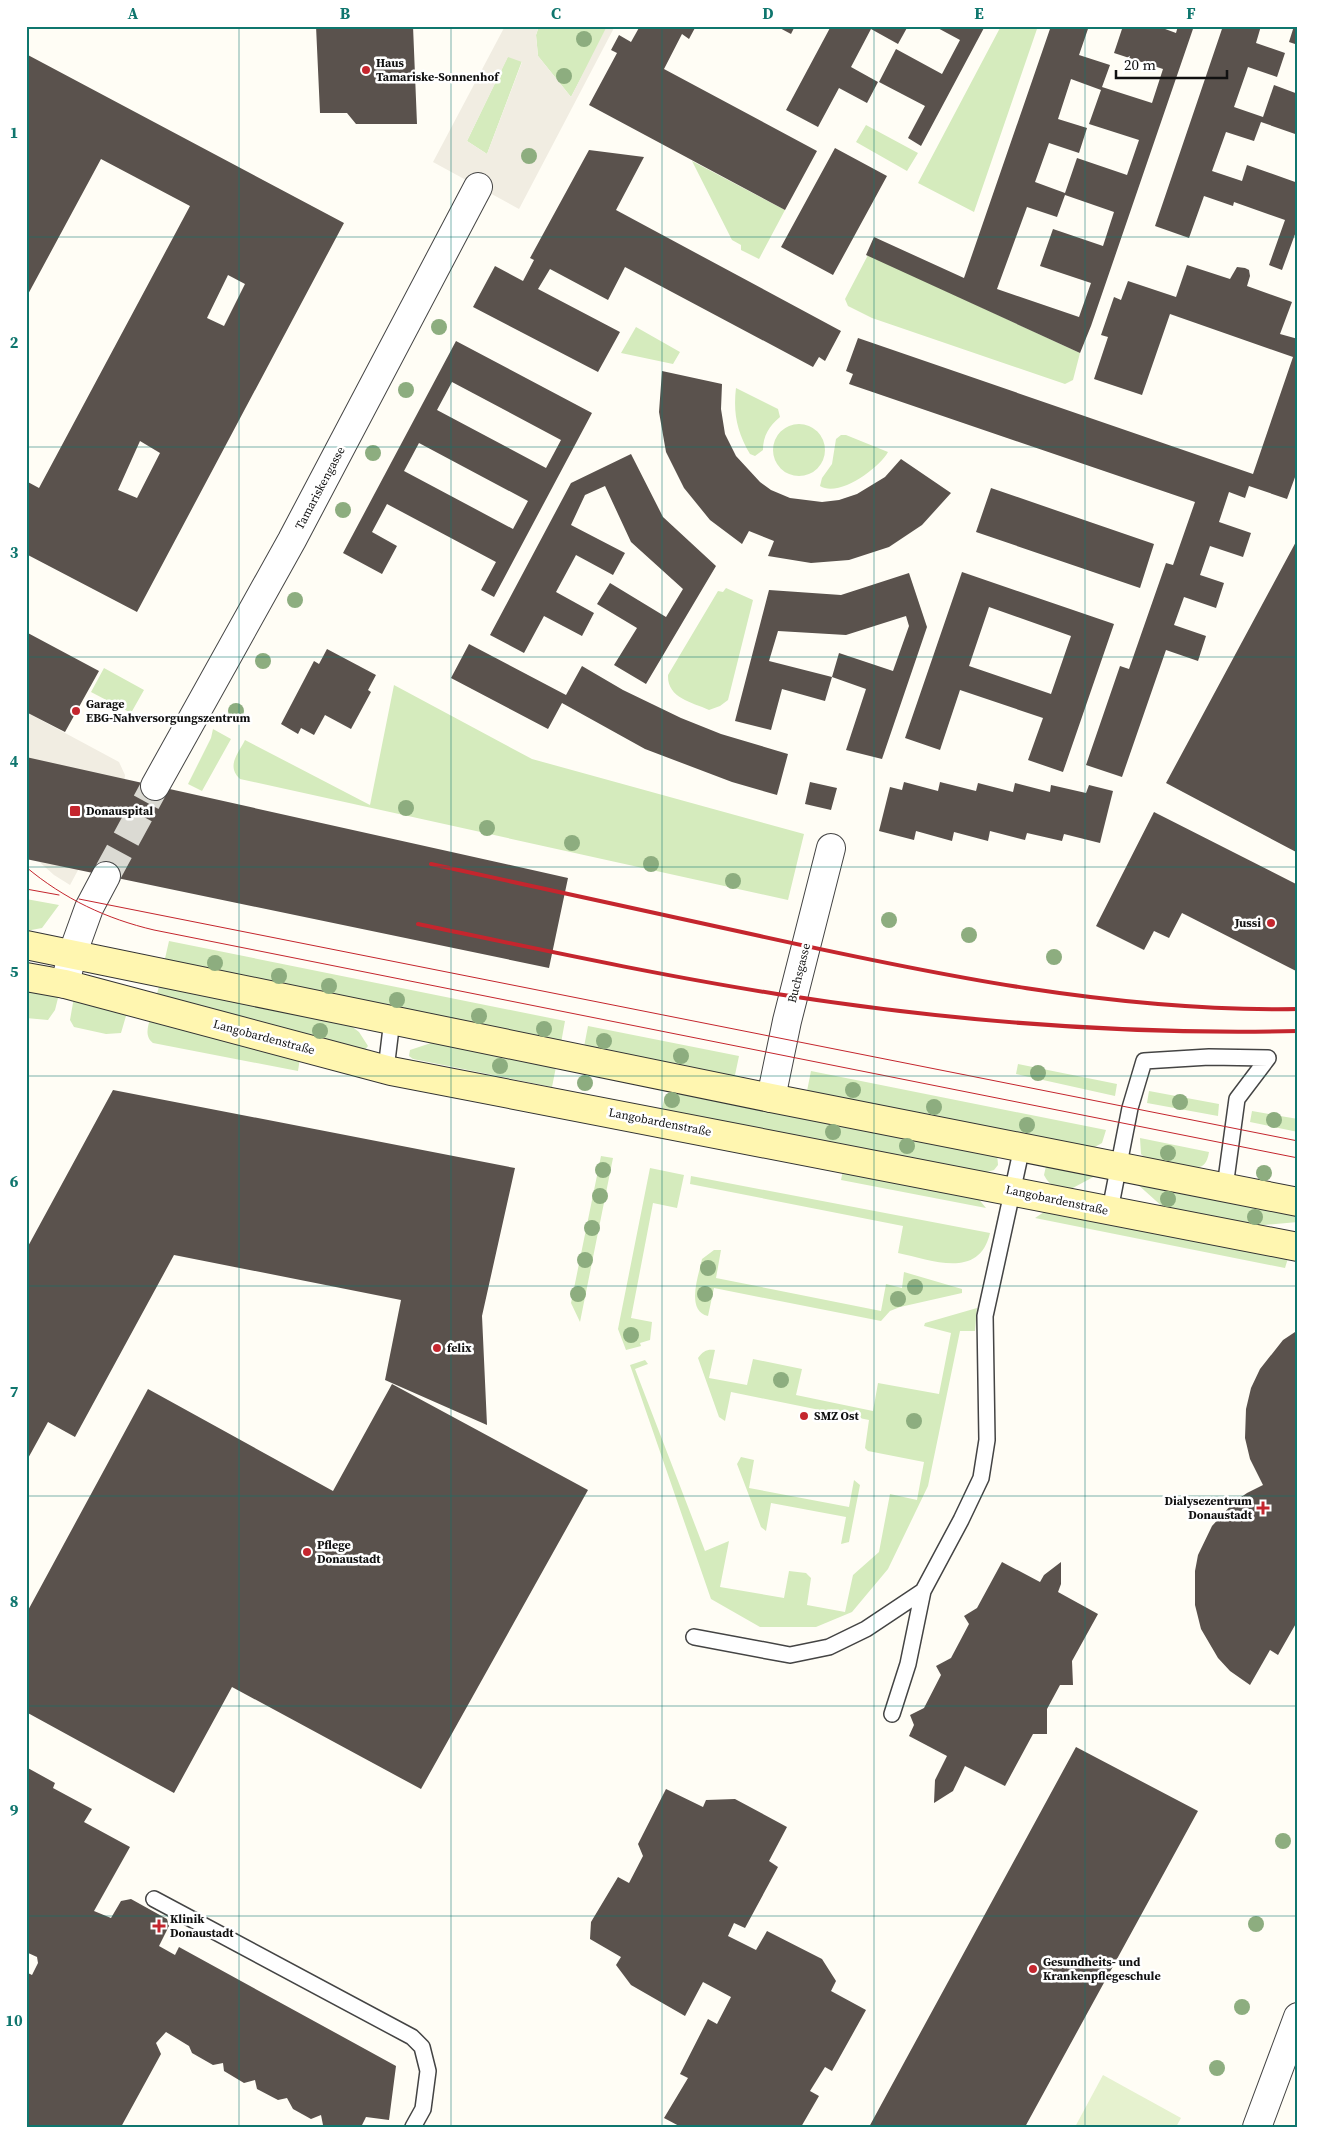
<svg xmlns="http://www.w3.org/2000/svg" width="1324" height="2153" viewBox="0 0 1324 2153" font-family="'Source Serif 4',serif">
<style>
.green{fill:#d5ebbd}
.pitch{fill:#e6f2cf}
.plaza{fill:#f1ede2;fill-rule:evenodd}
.building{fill:#5a524d;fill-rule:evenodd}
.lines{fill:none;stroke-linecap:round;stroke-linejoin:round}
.street-tunnel{stroke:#dbdad3;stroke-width:28;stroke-dasharray:28 14;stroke-linecap:butt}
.lane-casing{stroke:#444;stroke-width:18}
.street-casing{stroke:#444;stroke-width:30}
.secondary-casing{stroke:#333;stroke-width:30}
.lane{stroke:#fff;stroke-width:15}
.street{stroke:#fff;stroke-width:28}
.secondary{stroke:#fff6b0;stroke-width:28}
.tram{stroke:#c4262e;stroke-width:1}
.rail{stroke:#c4262e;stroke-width:4}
.tree{fill:#8dad7f}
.grid{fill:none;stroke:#0f766e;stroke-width:1;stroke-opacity:0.55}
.poi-dot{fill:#c4262e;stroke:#fff;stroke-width:2}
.labels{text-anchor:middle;stroke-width:5;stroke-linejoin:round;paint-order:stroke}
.poi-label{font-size:12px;font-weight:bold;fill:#111;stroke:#fff;text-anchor:start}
.street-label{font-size:12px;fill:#111;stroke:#fff}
.neatline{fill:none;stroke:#0f766e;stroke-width:2}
.grid-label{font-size:16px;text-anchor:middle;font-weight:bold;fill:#0f766e}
</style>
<rect width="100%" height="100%" fill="#fffdf5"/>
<path class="green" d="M539 26 608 27 571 97 538 56 536 35Z
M1001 26H1038L974 212 918 183Z
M508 56 522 61 487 154 467 141Z
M866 125 918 153 907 171 856 142Z
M692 161 785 210 759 259 741 250V245L732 240Z
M868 255 1080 353 1073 380 1065 384 872 318 848 306 845 299Z
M636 327 680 352 673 364 621 353Z
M736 388 778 409 780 417C769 426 763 436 763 450L755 456 750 454C737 432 733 413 736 388Z
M773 450a26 26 0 1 1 52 0a26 26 0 1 1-52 0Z
M841 435H846L888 452C879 468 839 498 820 486L822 478 832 464 836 439Z
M726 588 753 600 728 700 720 706 709 710C691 702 667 698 668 675L718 591 723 592Z
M104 668 144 690 131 713 91 692Z
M394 685 532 759 804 834 788 900 240 779C226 766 238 754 245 740L370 805Z
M213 729 231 739 202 791 188 784 211 738Z
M26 899 59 905 42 928 26 931Z
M169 941 565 1021 561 1043 164 963Z
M160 983 346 1022 359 1032 368 1046 364 1051 156 997Z
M26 987 59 994 55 1010 48 1020 26 1018Z
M74 997 128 1009 121 1033 106 1034 74 1027 70 1020Z
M151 1016 300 1058 298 1071 153 1043C144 1036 148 1026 151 1016Z
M588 1026 739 1056 735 1075H724L584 1047Z
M434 1042 557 1062 552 1087 413 1059 409 1056 410 1050Z
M1018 1064 1117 1084 1115 1096 1016 1074Z
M811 1071 1106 1130 1102 1143 1093 1148 811 1093 807 1091Z
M679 1091 997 1153 998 1165 994 1170 983 1173 664 1110 662 1108 665 1096Z
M1149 1091 1219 1104 1218 1116 1147 1103Z
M1252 1111 1298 1119V1132L1250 1122Z
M1140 1138 1209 1152C1208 1157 1207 1163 1202 1166 1193 1172 1147 1162 1141 1154Z
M601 1156 613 1158 580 1322 571 1303Z
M1046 1166 1097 1175 1069 1190C1057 1187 1050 1187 1044 1175Z
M650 1168 684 1175 677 1208 653 1203 631 1318 652 1322 650 1340 640 1343 641 1346 626 1350 618 1329Z
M843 1170 977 1197 986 1208 841 1180Z
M691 1176 990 1233C979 1280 932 1260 898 1253L903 1226 690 1184Z
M1135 1182 1298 1210V1222L1253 1226 1165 1209Z
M1055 1210 1289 1255 1285 1268 1035 1218 1044 1212Z
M714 1250H721L716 1278 881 1311 886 1284 902 1288 904 1272 962 1289V1293L900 1307 890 1311 881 1321 714 1288 708 1316C685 1310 699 1275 702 1259Z
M977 1308 975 1331H960L928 1486 888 1569 852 1612 816 1627H760L711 1599 630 1365 645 1360 648 1364 635 1369 705 1551 729 1541 720 1587 784 1598 789 1571 806 1573 811 1578 807 1605 845 1612 853 1575 879 1552 890 1494 917 1500 924 1462 868 1451 865 1448 869 1420 731 1392 725 1421 719 1417 698 1358C703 1351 707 1349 715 1350L709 1378 747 1385 753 1359 802 1369 796 1395 873 1411 878 1383 939 1394 951 1333 924 1326 925 1323Z
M741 1457 754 1460 749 1488 849 1507 854 1480 860 1485 849 1542 841 1544 846 1517 771 1503 766 1531 761 1527 737 1464Z"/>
<path class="pitch" d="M1103 2075 1181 2118 1176 2127H1075Z"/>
<path class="plaza" d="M505 26H539L536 35 538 56 571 97 607 26H615L519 209 433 162ZM508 57 522 62 487 154 467 141Z
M26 712 119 762 125 775 124 785 70 885 54 875 26 850Z"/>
<path class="building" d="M316 26H413L417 124H356L347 113H320Z
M640 26H696L689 39 682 34 664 69 817 151 785 210 589 105 617 53 611 50 619 35 631 42Z
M776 26H795L791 34Z
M831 26H908L898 44 871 29 851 67 878 82 867 103 839 88 818 127 786 110Z
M934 26H985L921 146 908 138 925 106 879 82 896 49 942 74 960 40Z
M1051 26H1089L1079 55 1110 65 1102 87 1152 103 1163 69 1114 53 1123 26H1157L1176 33 1178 26H1194L1091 326 1080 353 866 255 874 237 964 278ZM1071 79 1101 90 1089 124 1139 140 1127 175 1077 158 1065 193 1035 182 1049 143 1079 153 1087 128 1058 119ZM1065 195 1114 212 1103 246 1053 229 1040 266 1091 283 1079 317 997 289 1027 207 1057 217Z
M1223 26H1261L1256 43 1285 53 1277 77 1248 67 1234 107 1263 117 1274 85 1298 94V135L1261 122 1254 141 1226 132 1212 171 1242 181 1247 165 1298 183V226L1282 270 1269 265 1285 220 1234 202 1233 206 1204 196 1189 238 1155 226Z
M1294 26H1298V45L1289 42Z
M26 54 344 223 137 612 26 554V481L39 488 190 206 101 159 26 298ZM228 275 245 284 224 326 207 318ZM140 441 160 453 137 498 118 490Z
M835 148 887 176 833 275 781 247Z
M589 150 644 157 616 210 841 331 825 361 819 357 813 367 625 267 608 300 550 269 538 289 620 332 598 372 473 307 495 266 523 281 534 260 530 258Z
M1187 265 1230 279 1237 267 1245 268 1249 270 1250 276 1247 286 1292 302 1280 334 1298 339V469L1287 499 1249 486 1245 498 1229 492 1219 522 1251 533 1243 557 1210 546 1200 575 1224 583 1216 608 1184 597 1174 625 1206 636 1198 661 1166 650 1122 777 1086 765 1120 666 1129 669 1166 563 1173 565 1195 502 849 384 853 374 846 371 858 338 1253 474 1293 357 1170 314 1142 395 1094 379 1108 337 1101 335 1114 297 1121 300 1128 281 1176 297Z
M456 341 592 413 494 597 481 590 496 562 387 504 372 532 397 546 382 574 343 553ZM452 382 561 440 546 468 437 410ZM419 443 528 501 513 529 404 471Z
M662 371 722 384 721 409 725 434 736 456 760 482 771 490 790 498 822 502 839 500 857 494 885 477 901 459 951 493 922 525 889 547 849 560 811 563 768 556 774 541 749 531 742 544 710 520 684 488 666 452 659 412Z
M631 454 663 517 716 566 646 684 614 665 637 628 597 604 610 583 666 617 683 589 631 542 605 486 585 495 571 525 625 553 613 575 576 555 556 592 594 613 582 636 544 616 524 653 490 635 571 483Z
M991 488 1154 544 1140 588 976 532Z
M1298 538V853L1166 783Z
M962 572 1114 624 1063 772 1028 760 1043 718 960 690 940 750 905 738ZM989 607 1071 636 1051 694 969 666Z
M909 573 927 627 882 759 846 750 866 689 832 677 839 653 893 671 909 626 906 616 846 635 778 631 769 661 832 677 825 701 782 689 771 730 735 721 769 590 841 595Z
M26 632 99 671 65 732 26 712Z
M469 644 566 695 582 666 623 690 681 718 721 734 788 754 777 795 732 782 645 749 562 703 548 729 451 678Z
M327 649 376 675 368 690 371 692 351 729 325 715 314 735 301 728 298 734 281 724 314 661 319 664Z
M26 757 568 878 549 968 26 859Z
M810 782 837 788 831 810 805 804Z
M904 782 938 791 940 782 976 791 978 783 1013 792 1015 783 1050 792 1051 785 1086 793 1089 785 1113 791 1100 843 1064 834 1062 841 1027 833 1025 840 990 831 988 841 954 832 952 841 916 831 914 840 879 831 890 787 902 790Z
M1154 812 1298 885V972L1182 913 1169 938 1154 931 1144 950 1096 926Z
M113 1090 515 1168 482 1316 487 1425 385 1380 401 1300 174 1255 75 1437 48 1422 26 1462V1250Z
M1298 1330V1620L1278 1655 1270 1650 1250 1685 1230 1671 1218 1658 1201 1629 1195 1605V1571L1198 1555 1212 1526 1234 1502 1247 1493 1263 1485 1250 1459 1245 1438 1246 1409 1251 1388 1260 1369 1283 1340Z
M392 1384 588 1490 421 1789 232 1687 174 1793 26 1712V1614L148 1389 333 1491Z
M1002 1562 1040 1582 1044 1575 1061 1562V1584L1058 1592 1098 1614 1072 1661 1073 1685H1060L1047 1709V1734H1033L1005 1786 965 1766 953 1791 934 1803 935 1780 947 1756 909 1736 914 1725 910 1715 924 1708 941 1675 936 1666 951 1658 969 1624 964 1616 977 1608Z
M1076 1747 1198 1811 1025 2127H869Z
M26 1767 55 1783 53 1788 92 1809 84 1822 130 1847 94 1911 111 1918 121 1901 131 1899 167 1919 169 1926 159 1946 175 1955 179 1947 396 2066 389 2120 366 2117 361 2127H325L323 2125 321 2115 311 2119 293 2109 287 2098 278 2100 257 2089 255 2080 244 2083 224 2071 223 2063 213 2065 192 2053 189 2046 166 2032 156 2043 161 2054 121 2127H26V1972L32 1975 38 1963 37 1957 26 1952Z
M666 1789 703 1807 706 1800 735 1799 787 1827 769 1861 778 1867 745 1928 734 1923 728 1936 756 1950 767 1931 822 1959 836 1981 831 1991 866 2010 832 2071 825 2067 810 2091 819 2096 801 2127H681L664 2118 688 2078 680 2074 708 2019 717 2024 731 1997 703 1982 685 2016 631 1985 616 1965 621 1957 590 1939 591 1922 618 1877 629 1883 643 1856 638 1844Z"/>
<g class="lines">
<path class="street-tunnel" d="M106 876 155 786"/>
<g class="lane-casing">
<path id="lane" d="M386 1069 392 1020
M1110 1210 1130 1108 1144 1061 1209 1057 1268 1058 1237 1099 1225 1187
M694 1637 790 1655 829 1647 866 1629 923 1591
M892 1714 908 1664 923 1591 961 1520 981 1478 987 1440 985 1316 1022 1147
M154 1899 412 2037 422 2047 428 2071 423 2109 413 2127"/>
</g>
<g class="street-casing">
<path id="street" d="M155 786 292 540 478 187
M65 984 72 955 89 908 106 876
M771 1098 787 1021 831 848
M1257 2127 1298 2017"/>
</g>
<g class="secondary-casing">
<path id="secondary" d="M26 945 771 1098 1298 1202
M26 977 65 984 391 1071 1298 1247"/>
</g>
<use href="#lane" class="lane"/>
<use href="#street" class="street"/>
<use href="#secondary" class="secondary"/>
<path class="tram" d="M26 867C64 899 107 919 154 930L1298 1158
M26 889 59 895
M79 899 1298 1141"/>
<path class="rail" d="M431 864C541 888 650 912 760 936 937 975 1115 1012 1298 1009
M418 924C538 949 657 975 777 994 948 1021 1125 1035 1298 1031"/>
</g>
<g class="tree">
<circle cx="584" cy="39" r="8"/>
<circle cx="564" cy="76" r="8"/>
<circle cx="529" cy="156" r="8"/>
<circle cx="439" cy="327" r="8"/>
<circle cx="406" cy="390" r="8"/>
<circle cx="373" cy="453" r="8"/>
<circle cx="343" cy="510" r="8"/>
<circle cx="295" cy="600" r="8"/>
<circle cx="263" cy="661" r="8"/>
<circle cx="236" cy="711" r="8"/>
<circle cx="406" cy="808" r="8"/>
<circle cx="487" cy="828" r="8"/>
<circle cx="572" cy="843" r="8"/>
<circle cx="651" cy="864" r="8"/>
<circle cx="733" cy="881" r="8"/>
<circle cx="889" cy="920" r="8"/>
<circle cx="969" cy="935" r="8"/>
<circle cx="1054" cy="957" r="8"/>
<circle cx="215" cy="963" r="8"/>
<circle cx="279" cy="976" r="8"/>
<circle cx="329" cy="986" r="8"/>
<circle cx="397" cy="1000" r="8"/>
<circle cx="479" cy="1016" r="8"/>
<circle cx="544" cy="1029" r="8"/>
<circle cx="320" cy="1031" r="8"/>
<circle cx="604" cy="1041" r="8"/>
<circle cx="681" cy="1056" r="8"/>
<circle cx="500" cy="1066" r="8"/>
<circle cx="1038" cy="1073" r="8"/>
<circle cx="585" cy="1083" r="8"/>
<circle cx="853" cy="1090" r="8"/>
<circle cx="672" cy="1100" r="8"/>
<circle cx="1180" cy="1102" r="8"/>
<circle cx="934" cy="1107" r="8"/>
<circle cx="1274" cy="1120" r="8"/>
<circle cx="1027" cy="1125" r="8"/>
<circle cx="833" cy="1132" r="8"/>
<circle cx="907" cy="1146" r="8"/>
<circle cx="1168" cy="1153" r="8"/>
<circle cx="603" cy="1170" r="8"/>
<circle cx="1264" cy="1173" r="8"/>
<circle cx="600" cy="1196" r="8"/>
<circle cx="1168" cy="1199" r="8"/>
<circle cx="1255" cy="1217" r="8"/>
<circle cx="592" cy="1228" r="8"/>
<circle cx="585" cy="1260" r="8"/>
<circle cx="708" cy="1268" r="8"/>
<circle cx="915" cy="1287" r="8"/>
<circle cx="578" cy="1294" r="8"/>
<circle cx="705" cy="1294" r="8"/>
<circle cx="898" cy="1299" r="8"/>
<circle cx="631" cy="1335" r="8"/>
<circle cx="781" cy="1380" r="8"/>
<circle cx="914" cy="1421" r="8"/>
<circle cx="1283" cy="1841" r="8"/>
<circle cx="1256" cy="1924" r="8"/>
<circle cx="1242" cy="2007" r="8"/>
<circle cx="1217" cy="2068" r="8"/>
</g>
<path class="grid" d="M239 26V2127M451 26V2127M662 26V2127M874 26V2127M1085 26V2127M26 237H1298M26 447H1298M26 657H1298M26 867H1298M26 1076H1298M26 1286H1298M26 1496H1298M26 1706H1298M26 1916H1298"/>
<g class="poi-dot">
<circle cx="366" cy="70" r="5"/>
<circle cx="76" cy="711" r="5"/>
<rect x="69" y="805" width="12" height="12" rx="2.5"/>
<circle cx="1271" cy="923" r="5"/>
<circle cx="437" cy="1348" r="5"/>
<circle cx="804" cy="1416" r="5"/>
<path d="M1260.5 1500.5h5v5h5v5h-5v5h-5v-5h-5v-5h5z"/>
<circle cx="307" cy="1552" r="5"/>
<path d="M156.5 1918.5h5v5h5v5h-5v5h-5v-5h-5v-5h5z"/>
<circle cx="1033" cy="1969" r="5"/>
</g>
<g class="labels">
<g class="poi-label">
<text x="376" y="67">Haus<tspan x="376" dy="14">Tamariske-Sonnenhof</tspan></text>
<text x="86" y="708">Garage<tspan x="86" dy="14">EBG-Nahversorgungszentrum</tspan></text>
<text x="86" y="815">Donauspital</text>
<text x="1261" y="927" text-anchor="end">Jussi</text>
<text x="447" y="1352">felix</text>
<text x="814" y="1420">SMZ Ost</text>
<text x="1252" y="1505" text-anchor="end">Dialysezentrum<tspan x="1252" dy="14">Donaustadt</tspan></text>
<text x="317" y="1549">Pflege<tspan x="317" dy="14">Donaustadt</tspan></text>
<text x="170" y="1923">Klinik<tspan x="170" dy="14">Donaustadt</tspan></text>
<text x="1043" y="1966">Gesundheits- und<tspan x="1043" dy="14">Krankenpflegeschule</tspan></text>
</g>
<g class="street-label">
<text transform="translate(320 488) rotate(-62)" y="4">Tamariskengasse</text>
<text transform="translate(799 973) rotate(-76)" y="4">Buchsgasse</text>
<text transform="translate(264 1037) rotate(15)" y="4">Langobardenstraße</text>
<text transform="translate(660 1122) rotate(11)" y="4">Langobardenstraße</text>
<text transform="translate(1057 1200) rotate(12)" y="4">Langobardenstraße</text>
</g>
</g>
<rect width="1324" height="2153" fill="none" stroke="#ffffff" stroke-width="55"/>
<path d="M1116 70v8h111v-8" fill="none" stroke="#111111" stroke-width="2.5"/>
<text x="1124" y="70" font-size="15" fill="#111111" stroke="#ffffff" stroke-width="4" paint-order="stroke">20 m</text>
<rect x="28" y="28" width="1268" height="2098" class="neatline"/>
<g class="grid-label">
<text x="133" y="19">A</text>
<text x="345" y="19">B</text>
<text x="556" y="19">C</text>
<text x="768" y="19">D</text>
<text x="979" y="19">E</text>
<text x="1191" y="19">F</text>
<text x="14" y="138">1</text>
<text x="14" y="348">2</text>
<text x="14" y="558">3</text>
<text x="14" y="767">4</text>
<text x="14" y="977">5</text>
<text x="14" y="1187">6</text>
<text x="14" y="1397">7</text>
<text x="14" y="1607">8</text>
<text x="14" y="1816">9</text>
<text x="14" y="2026">10</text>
</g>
</svg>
